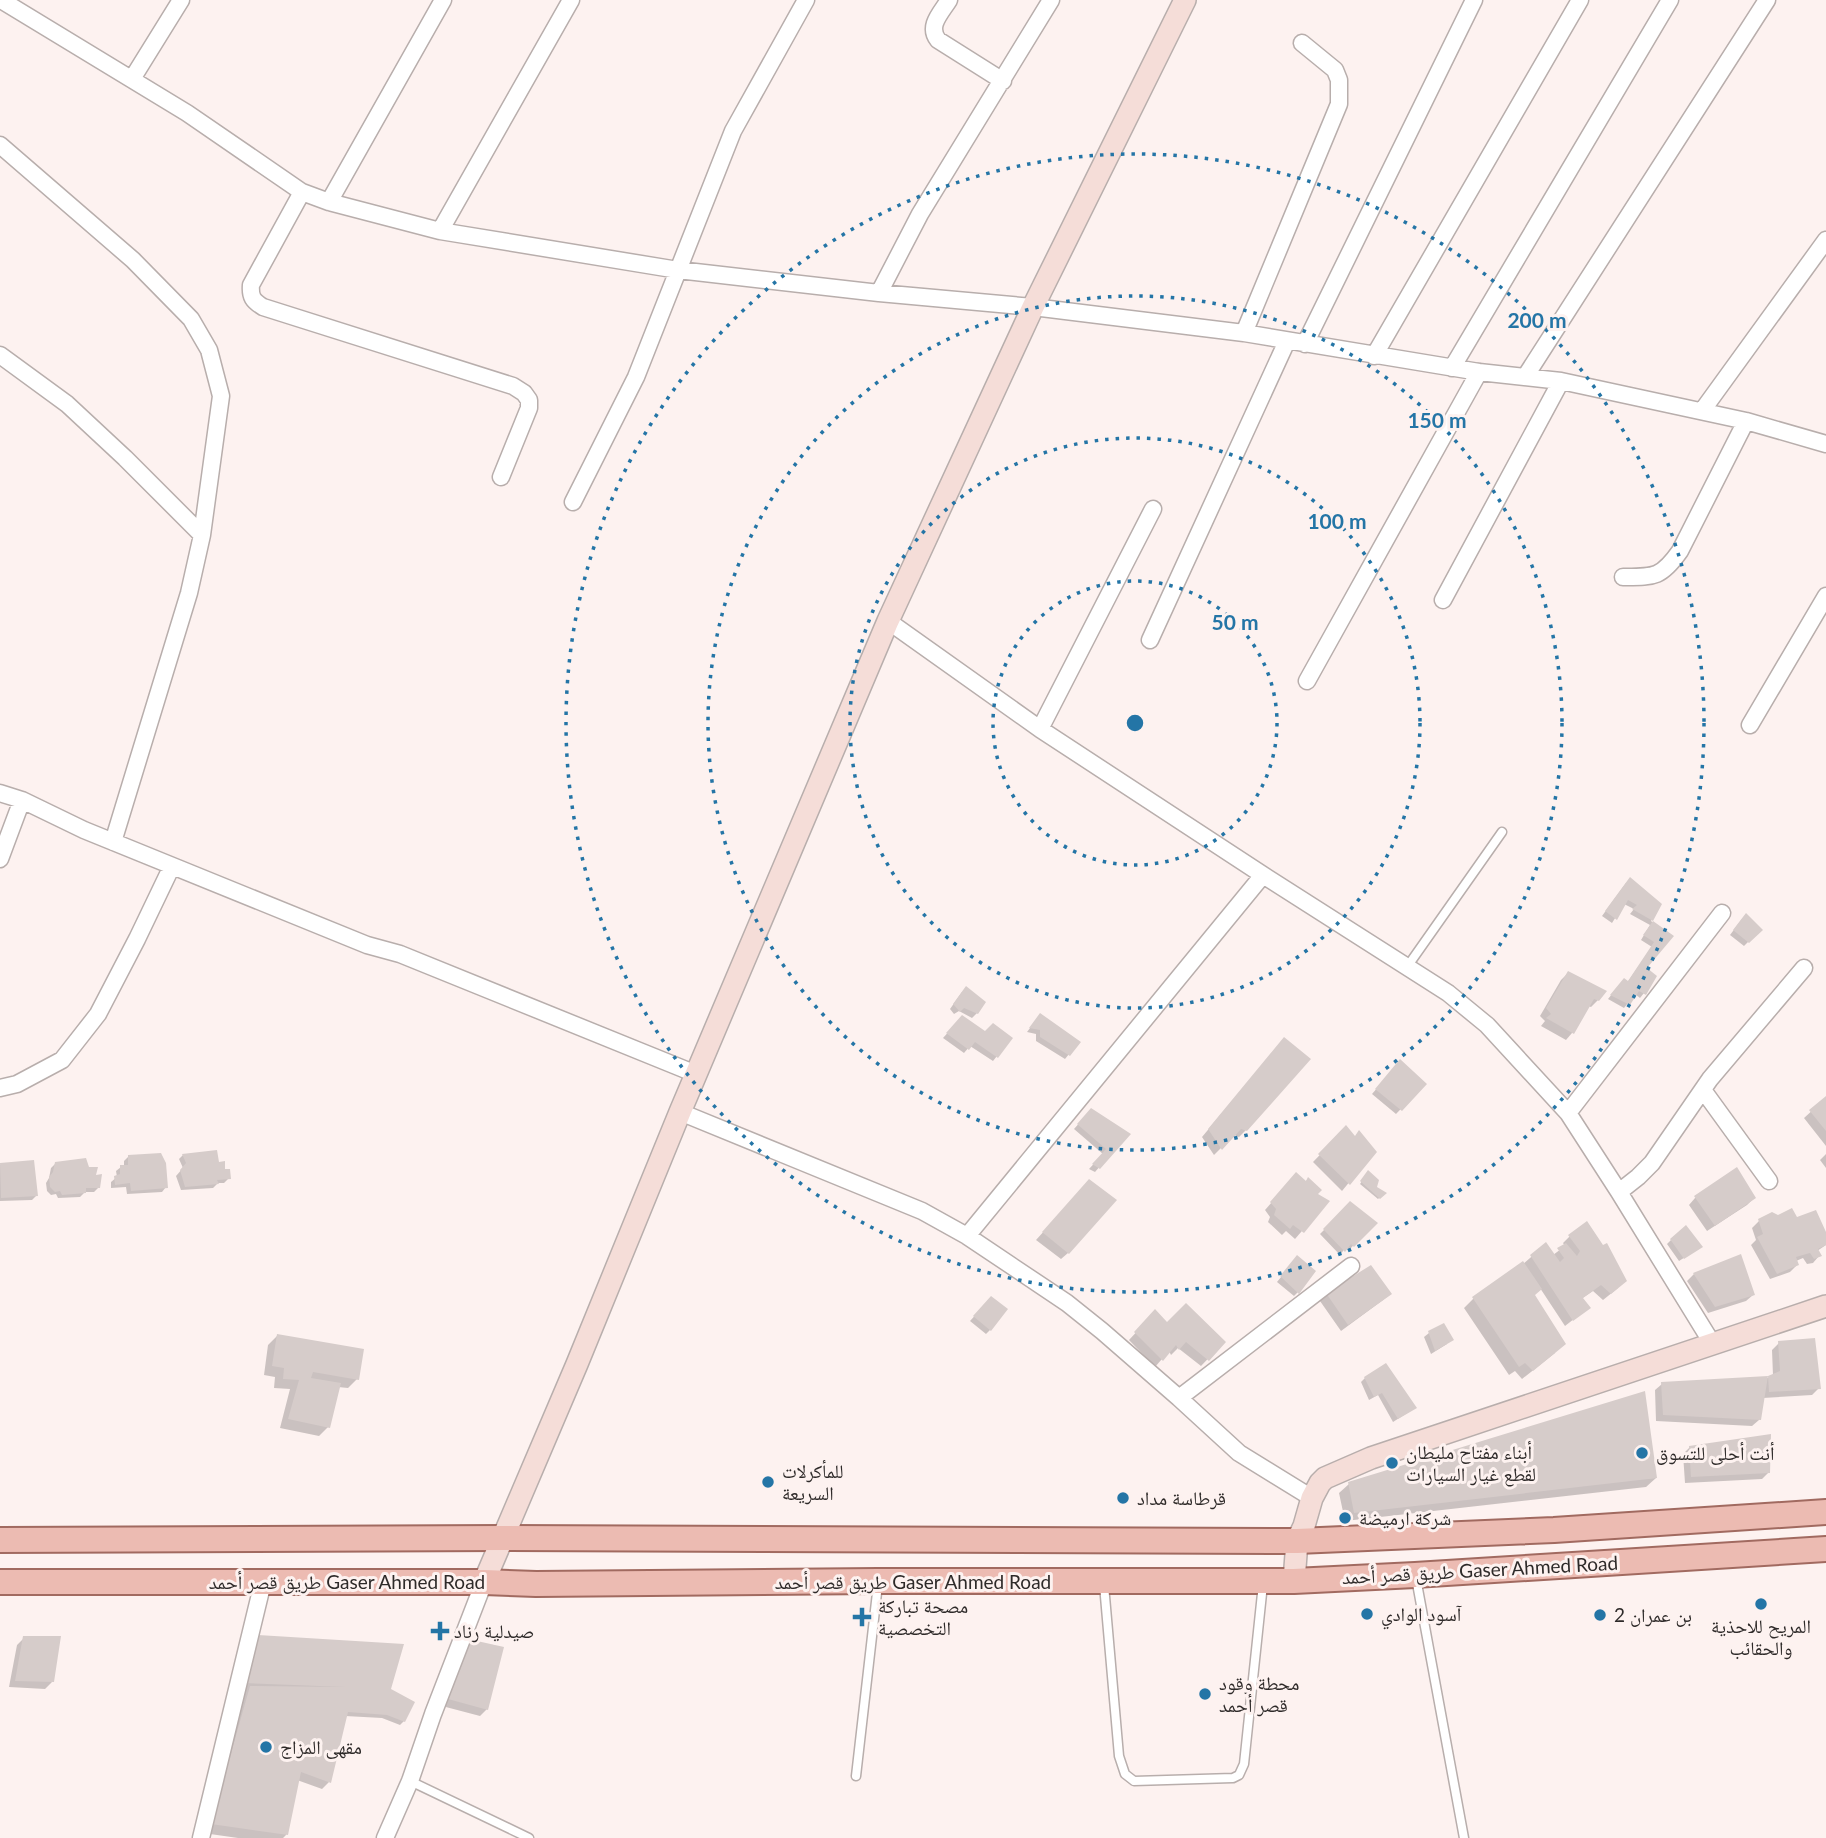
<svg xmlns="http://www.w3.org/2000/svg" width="1826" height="1838" viewBox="0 0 1826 1838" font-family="Lato,'Noto Naskh Arabic',sans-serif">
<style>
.shadow{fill:#0003}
.building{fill:#d6ccca}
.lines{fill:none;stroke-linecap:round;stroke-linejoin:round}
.lane-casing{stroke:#b8aeac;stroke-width:11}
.street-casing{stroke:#b8aeac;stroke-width:19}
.secondary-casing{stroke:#b8aeac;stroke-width:24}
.primary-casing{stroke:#a16a60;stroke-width:28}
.lane{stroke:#fff;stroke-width:8}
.street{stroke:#fff;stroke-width:16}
.secondary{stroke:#f5ddd8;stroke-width:21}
.primary{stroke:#ecbbb2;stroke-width:24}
.ring{fill:none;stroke:#2475a6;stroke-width:3.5;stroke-dasharray:3.5 7}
.poi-dot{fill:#2475a6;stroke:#fdf2f0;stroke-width:2.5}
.labels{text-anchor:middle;stroke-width:6;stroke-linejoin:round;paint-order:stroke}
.poi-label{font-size:19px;fill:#2e2a29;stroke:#fdf2f0;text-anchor:start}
.street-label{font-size:19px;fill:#2e2a29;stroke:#fdf2f0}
.centre{fill:#2475a6;stroke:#fdf2f0;stroke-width:3.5}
.ring-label{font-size:21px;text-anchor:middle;font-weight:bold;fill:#2475a6;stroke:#fdf2f0;stroke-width:6;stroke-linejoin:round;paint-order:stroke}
</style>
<rect width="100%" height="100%" fill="#fdf2f0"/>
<path class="shadow" d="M1626 883 1660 905 1651 921 1671 936 1644 968V993L1640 998 1635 994 1624 1008 1608 999 1620 984 1627 983 1652 947 1641 940 1650 925 1630 914 1634 909 1624 904 1612 923 1602 916Z
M1742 919 1760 930 1744 946 1730 935Z
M1568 973 1598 1000 1591 1007 1588 1006 1572 1033 1566 1040 1541 1026 1545 1021 1540 1016 1561 980Z
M962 992 977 1013 972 1018 959 1011 954 1014 950 1009Z
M962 1017 997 1056 993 1061 970 1046 964 1053 943 1038Z
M1036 1020 1078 1043 1065 1059 1036 1041V1034L1027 1032Z
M1278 1046 1246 1130 1239 1137 1234 1135 1214 1155 1202 1137Z
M1396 1066 1425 1084 1396 1114 1372 1094Z
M1826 1098V1146L1804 1118Z
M1091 1110 1128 1134 1095 1172 1089 1169 1103 1154 1074 1129Z
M1346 1128 1354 1138 1374 1152 1342 1191 1313 1162Z
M216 1152 217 1164 229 1178 224 1183H218L213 1188 181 1190 176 1176 183 1168 179 1159 183 1155Z
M1826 1154V1168L1820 1160Z
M128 1157 166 1187 162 1192 127 1194 126 1187 111 1188V1182L117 1177 116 1171 121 1167H124V1161Z
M33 1162 36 1196 32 1200 0 1201V1165Z
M56 1163 99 1187 94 1192H85L80 1197 58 1198 56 1194 51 1195 47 1191 46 1183 49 1178 51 1168Z
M1736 1170 1754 1198 1747 1205 1707 1231 1689 1205 1695 1198Z
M1368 1173 1375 1187 1384 1193 1378 1199 1360 1184Z
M1308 1179 1316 1194 1327 1202 1295 1239 1286 1231 1282 1235 1268 1222 1270 1217 1265 1210 1290 1181 1305 1182Z
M1083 1188 1068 1253 1061 1259 1036 1240Z
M1351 1203 1375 1223 1349 1250 1346 1247 1340 1255 1320 1234Z
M1796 1219 1826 1236V1245L1817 1251 1819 1256 1813 1263 1807 1264 1803 1258 1796 1261 1797 1265 1790 1272 1770 1279 1751 1245 1756 1240 1752 1228 1759 1221Z
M1570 1236 1618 1288 1603 1300 1593 1291 1581 1299 1588 1308 1565 1326 1540 1288 1533 1295 1555 1353 1522 1379 1515 1371 1509 1375 1464 1308 1473 1299 1523 1264 1546 1244 1553 1255 1565 1246 1563 1243Z
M1671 1240 1701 1247 1679 1261 1667 1244Z
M1294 1261 1298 1292 1294 1296 1277 1282Z
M1694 1274 1753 1295 1746 1301 1708 1313 1687 1281Z
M1327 1294H1390L1383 1300 1341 1331 1320 1301Z
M991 1298 990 1330 986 1334 970 1321Z
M1155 1312 1167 1325 1224 1342 1201 1366 1178 1348 1171 1355 1169 1351 1155 1367 1129 1340Z
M1444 1325 1447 1344 1431 1354 1424 1337 1429 1333Z
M277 1336 357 1379 348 1388 338 1387 328 1427 319 1436 280 1428 290 1389 274 1388 275 1377 264 1375 268 1345Z
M1779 1343 1819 1388 1812 1395 1763 1398 1759 1420 1752 1426 1656 1421 1655 1390 1662 1384 1768 1378 1773 1376 1772 1350Z
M1365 1378 1415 1408 1393 1422 1378 1395 1369 1400 1361 1382Z
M1690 1447 1769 1472 1762 1479 1685 1483 1683 1454Z
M1656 1478 1646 1487 1345 1521 1339 1493 1349 1484Z
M24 1638 52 1682 45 1689 9 1687 17 1645Z
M249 1646 388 1691 404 1721 400 1725 382 1718 345 1716 329 1782 322 1789 297 1780 286 1835 283 1838H238L203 1833 241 1697 246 1692 235 1691Z
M462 1647 487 1709 480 1716 442 1706Z"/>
<path class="building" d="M1630 877 1662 904 1653 921 1632 909 1637 905 1628 900 1617 920 1605 911Z
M1746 913 1763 930 1749 943 1733 930Z
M1653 921 1674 936 1647 968 1657 976 1646 995 1639 991 1630 1005 1610 995 1624 978 1628 981 1654 942 1643 935Z
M1568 971 1607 991 1599 1001 1594 999 1574 1034 1546 1018 1551 1014 1546 1008Z
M966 986 986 1002 978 1014 964 1008 960 1012 953 1004Z
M1040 1013 1081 1042 1070 1056 1040 1037V1030L1029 1028Z
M962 1015 985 1031 993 1023 1013 1038 998 1058 975 1042 969 1050 946 1033Z
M1284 1037 1311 1059 1247 1131 1241 1129 1222 1150 1208 1129Z
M1400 1059 1427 1084 1402 1111 1375 1089Z
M1826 1096V1131L1809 1110Z
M1091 1108 1131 1134 1100 1169 1092 1164 1106 1149 1077 1124Z
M1346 1125 1355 1136 1359 1130 1377 1152 1350 1185 1318 1154Z
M217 1150 219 1162 225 1161V1169H230L231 1179 217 1180 219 1184 185 1187 180 1170 186 1163 182 1154Z
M161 1153 166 1163 168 1188 131 1191 130 1183 115 1185 114 1176 120 1174V1165H128V1155Z
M86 1158 89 1167H98L96 1175 102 1174 100 1188H86V1193L62 1195 60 1191 55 1192 50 1187 49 1177 53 1172 55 1162Z
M34 1160 38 1196 1 1198 0 1163Z
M1737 1167 1756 1198 1715 1226 1694 1196Z
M1368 1170 1379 1180 1377 1187 1387 1193 1380 1199 1360 1181Z
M1296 1172 1306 1181 1308 1177 1322 1190 1318 1194 1330 1201 1304 1233 1293 1225 1290 1229 1274 1215 1276 1209 1270 1202Z
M1089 1179 1117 1200 1069 1254 1042 1232Z
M1350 1201 1378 1223 1354 1247 1351 1244 1345 1252 1323 1229Z
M1792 1208 1797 1217 1816 1210 1826 1232V1245L1818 1249 1822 1256 1814 1259 1810 1253 1796 1257 1799 1265 1777 1274 1757 1237 1763 1234 1758 1219 1772 1212 1778 1215Z
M1587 1221 1603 1245 1607 1243 1627 1281 1611 1294 1601 1285 1583 1298 1591 1308 1573 1321 1530 1255 1546 1242 1560 1262 1564 1258 1557 1248 1566 1243 1577 1256 1580 1251 1568 1235Z
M1686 1225 1703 1247 1684 1259 1670 1239Z
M1741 1254 1755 1295 1715 1307 1693 1273Z
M1297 1255 1316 1271 1299 1294 1280 1276Z
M1523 1261 1542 1289 1535 1295 1566 1344 1533 1371 1525 1363 1519 1367 1472 1297Z
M1371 1265 1392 1294 1348 1325 1326 1293Z
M991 1296 1008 1309 991 1331 973 1316Z
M1186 1303 1226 1342 1209 1361 1186 1342 1179 1350 1176 1345 1163 1361 1134 1332 1155 1309 1167 1322Z
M1444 1323 1454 1340 1435 1351 1428 1331Z
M277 1334 364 1349 359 1380 313 1372 311 1378 341 1383 330 1428 288 1419 299 1380 283 1379 284 1368 272 1366Z
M1815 1338 1821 1389 1769 1392 1768 1376 1780 1371 1778 1341Z
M1386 1363 1417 1408 1398 1419 1382 1393 1374 1397 1364 1377Z
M1768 1376 1761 1420 1663 1415 1661 1382Z
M1645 1391 1657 1478 1354 1513 1348 1482Z
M1771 1434 1770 1473 1691 1477 1689 1446Z
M258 1635 404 1644 391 1689 415 1702 405 1722 387 1715 348 1712 331 1783 301 1772 288 1835 211 1824 250 1686 346 1687 243 1683Z
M23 1636H61L54 1682 15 1681Z
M468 1639 504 1647 488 1710 448 1699Z"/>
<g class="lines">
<g class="lane-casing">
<path id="lane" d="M1407 967 1502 832
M1416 1578 1464 1838
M1104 1585 1119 1756 1125 1774 1134 1781 1233 1778 1239 1775 1244 1764 1263 1584
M856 1776 878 1584
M410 1781 529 1838"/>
</g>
<g class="street-casing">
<path id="street" d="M1 0 187 113 302 192 329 202 440 231 678 270 879 293 1033 307 1244 333 1479 372 1561 381 1746 421 1826 444
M949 0C941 13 927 26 938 40L1003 81
M132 79 181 0
M0 145 133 260 191 319 209 350 221 396 202 535 189 593 113 842
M302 192 251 285C250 297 253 301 263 307L513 386 524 393 529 400V408L501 477
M329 202 443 0
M440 231 571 0
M879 293 920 214 1051 0
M1244 333 1339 104V80L1335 70 1302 43
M1305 344 1474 0
M0 355 67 404 125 458 202 535
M1374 356 1580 0
M1452 368 1670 0
M1525 377 1767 0
M1702 411 1826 240
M573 502 636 377 733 131 806 0
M1623 577C1654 577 1661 578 1680 551L1746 421
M1443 600 1561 381
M888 621 1040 729 1263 875 1448 993 1487 1025 1568 1113 1619 1192 1712 1343
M1150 640 1287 341
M1307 681 1479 372
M1750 725 1826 596
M1040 729 1153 509
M0 793 22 800 84 830 367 945 400 954 696 1074
M0 859 22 800
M0 1088 17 1084 62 1060 98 1014 137 939 172 866
M1703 1090 1769 1181
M680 1112 922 1211 967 1236 1067 1303 1102 1331 1179 1398 1239 1453 1312 1498
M1568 1113 1722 913
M1619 1192 1638 1177 1652 1163 1710 1079 1804 968
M967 1236 1263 875
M1179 1398 1351 1266
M201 1838 263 1582
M385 1838 410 1781 433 1714 484 1582"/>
</g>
<g class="secondary-casing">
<path id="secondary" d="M1294 1581 1297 1541 1304 1526 1312 1498 1320 1483 1325 1478 1371 1458 1826 1306
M484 1582 577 1364 680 1112 888 621 1033 307 1185 0"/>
</g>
<g class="primary-casing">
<path id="primary" d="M0 1540 504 1538 1297 1541 1554 1530 1826 1512
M0 1582H484L536 1584 878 1581H1294L1415 1575 1826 1549"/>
</g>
<use href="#lane" class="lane"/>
<use href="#street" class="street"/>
<use href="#secondary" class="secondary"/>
<use href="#primary" class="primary"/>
</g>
<g class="ring">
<circle cx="1135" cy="723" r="142"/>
<circle cx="1135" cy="723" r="285"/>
<circle cx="1135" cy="723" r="427"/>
<circle cx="1135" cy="723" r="569"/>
</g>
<g class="poi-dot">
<circle cx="1642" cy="1453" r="7"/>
<circle cx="1392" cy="1463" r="7"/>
<circle cx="768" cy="1482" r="7"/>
<circle cx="1123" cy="1498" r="7"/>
<circle cx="1345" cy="1518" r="7"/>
<circle cx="1761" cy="1604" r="7"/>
<circle cx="1367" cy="1614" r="7"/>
<circle cx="1600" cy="1615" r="7"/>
<path d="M858.5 1606.5h7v7h7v7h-7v7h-7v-7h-7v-7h7z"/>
<path d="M436.5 1620.5h7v7h7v7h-7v7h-7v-7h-7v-7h7z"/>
<circle cx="1205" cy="1694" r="7"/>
<circle cx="266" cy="1747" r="7"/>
</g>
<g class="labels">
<g class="poi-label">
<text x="1406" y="1459">أبناء مفتاح مليطان<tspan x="1406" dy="22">لقطع غيار السيارات</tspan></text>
<text x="1656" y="1460">أنت أحلى للتسوق</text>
<text x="782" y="1478">للمأكرلات<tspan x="782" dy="22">السريعة</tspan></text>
<text x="1137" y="1505">قرطاسة مداد</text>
<text x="1359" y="1525">شركة ارميضة</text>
<text x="878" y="1613">مصحة تباركة<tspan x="878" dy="22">التخصصية</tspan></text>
<text x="1381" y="1621">آسود الوادي</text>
<text x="1614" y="1622">بن عمران 2</text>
<text x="1761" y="1633" text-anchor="middle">المريح للاحذية<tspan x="1761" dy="22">والحقائب</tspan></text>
<text x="454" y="1638">صيدلية رناد</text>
<text x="1219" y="1690">محطة وقود<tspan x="1219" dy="22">قصر أحمد</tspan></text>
<text x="280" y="1754">مقهى المزاج</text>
</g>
<g class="street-label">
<text transform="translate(1480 1570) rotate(-3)" y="7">طريق قصر أحمد Gaser Ahmed Road</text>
<text x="347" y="1589">طريق قصر أحمد Gaser Ahmed Road</text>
<text x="913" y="1589">طريق قصر أحمد Gaser Ahmed Road</text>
</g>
</g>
<circle cx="1135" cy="723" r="10" class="centre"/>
<g class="ring-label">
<text x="1537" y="328">200 m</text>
<text x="1437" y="428">150 m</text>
<text x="1337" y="529">100 m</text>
<text x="1235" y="630">50 m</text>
</g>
</svg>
